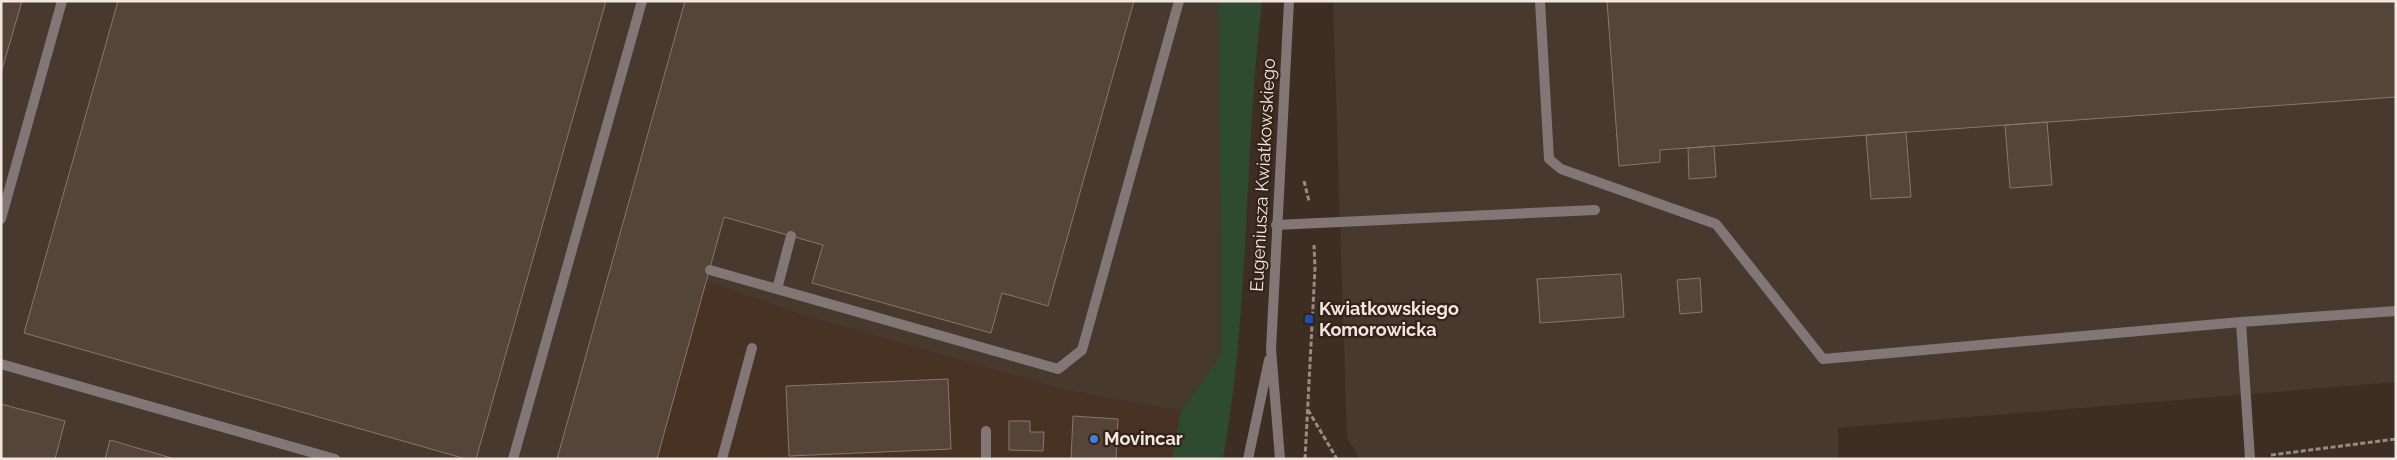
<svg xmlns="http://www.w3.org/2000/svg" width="2397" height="460" viewBox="0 0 2397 460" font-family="Raleway,sans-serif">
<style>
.built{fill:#483223}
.industrial{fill:#47392d}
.green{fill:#2e4b31}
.building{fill:#554438;stroke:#8a766a}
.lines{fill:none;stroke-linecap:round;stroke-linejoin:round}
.path{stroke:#998b82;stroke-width:3;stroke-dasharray:5 2.5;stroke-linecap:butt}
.service{stroke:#827676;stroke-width:10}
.tertiary{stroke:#827676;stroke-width:10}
.transit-dot{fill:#1a4fb4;stroke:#332318;stroke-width:2}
.shop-dot{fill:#3f7fe0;stroke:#332318;stroke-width:2}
.labels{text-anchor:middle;stroke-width:4.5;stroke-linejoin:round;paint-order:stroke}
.street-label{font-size:18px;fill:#f2e7e0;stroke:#332318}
.poi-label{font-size:18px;font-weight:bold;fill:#f2e7e0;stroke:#332318;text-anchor:start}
</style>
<rect width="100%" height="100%" fill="#3d2d22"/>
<path class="built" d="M707 281 806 316 1065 390 1181 411 1172 459H657Z"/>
<path class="industrial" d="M1 1H1219L1221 356 1181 411 1065 390 806 316 707 281 657 459H1Z
M1333 1H2396V382L1838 428V459H1360L1347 438Z"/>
<path class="green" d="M1219 1H1262C1244 153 1250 308 1223 459H1172L1181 411 1221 355Z"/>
<path class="building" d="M1 1H22L1 73Z
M118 1H606L476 459H466L24 333Z
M685 1H1134L1048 306 1002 293 991 333 812 283 823 245 724 217 657 459H557Z
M1607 1H2396V97L1660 150V162L1619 166Z
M2047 122 2052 185 2010 188 2005 125Z
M1906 132 1911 197 1871 199 1866 135Z
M1714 146 1716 177 1689 179 1688 148Z
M1621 274 1624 317 1540 323 1537 279Z
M1700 278 1702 312 1680 314 1677 280Z
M948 379 951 449 789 456 786 386Z
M1 404 65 421 55 459H1Z
M1073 416 1118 419 1116 459H1071Z
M1009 421H1030V432H1044L1043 451 1009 450Z
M110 440 175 459H105Z"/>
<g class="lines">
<path class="path" d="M1304 181 1309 201
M1308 410 1337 459
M2271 455 2396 439
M1305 459 1315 268 1314 245"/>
<path class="service" d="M1540 1 1549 159 1561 169 1716 224 1823 359 2241 322 2396 311
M1 219 62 1
M1276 225 1595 210
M710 270 1058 369 1082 350 1179 1
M777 289 791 236
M2241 322 2250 459
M1 364 335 459
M986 431V459
M513 459 642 1
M722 459 752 348"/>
<path class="tertiary" d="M1248 459 1269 360
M1280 459 1271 349 1289 1"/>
</g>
<rect class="transit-dot" x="1304" y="314" width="10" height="10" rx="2.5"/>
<circle class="shop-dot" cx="1094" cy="439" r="5"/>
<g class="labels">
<g class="street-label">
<text transform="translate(1263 175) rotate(-87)" y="6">Eugeniusza Kwiatkowskiego</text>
</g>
<g class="poi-label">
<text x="1319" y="315">Kwiatkowskiego<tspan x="1319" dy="21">Komorowicka</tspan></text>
<text x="1104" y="445">Movincar</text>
</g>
</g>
<rect width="2397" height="460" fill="none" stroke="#f2e7e0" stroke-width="5"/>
</svg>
